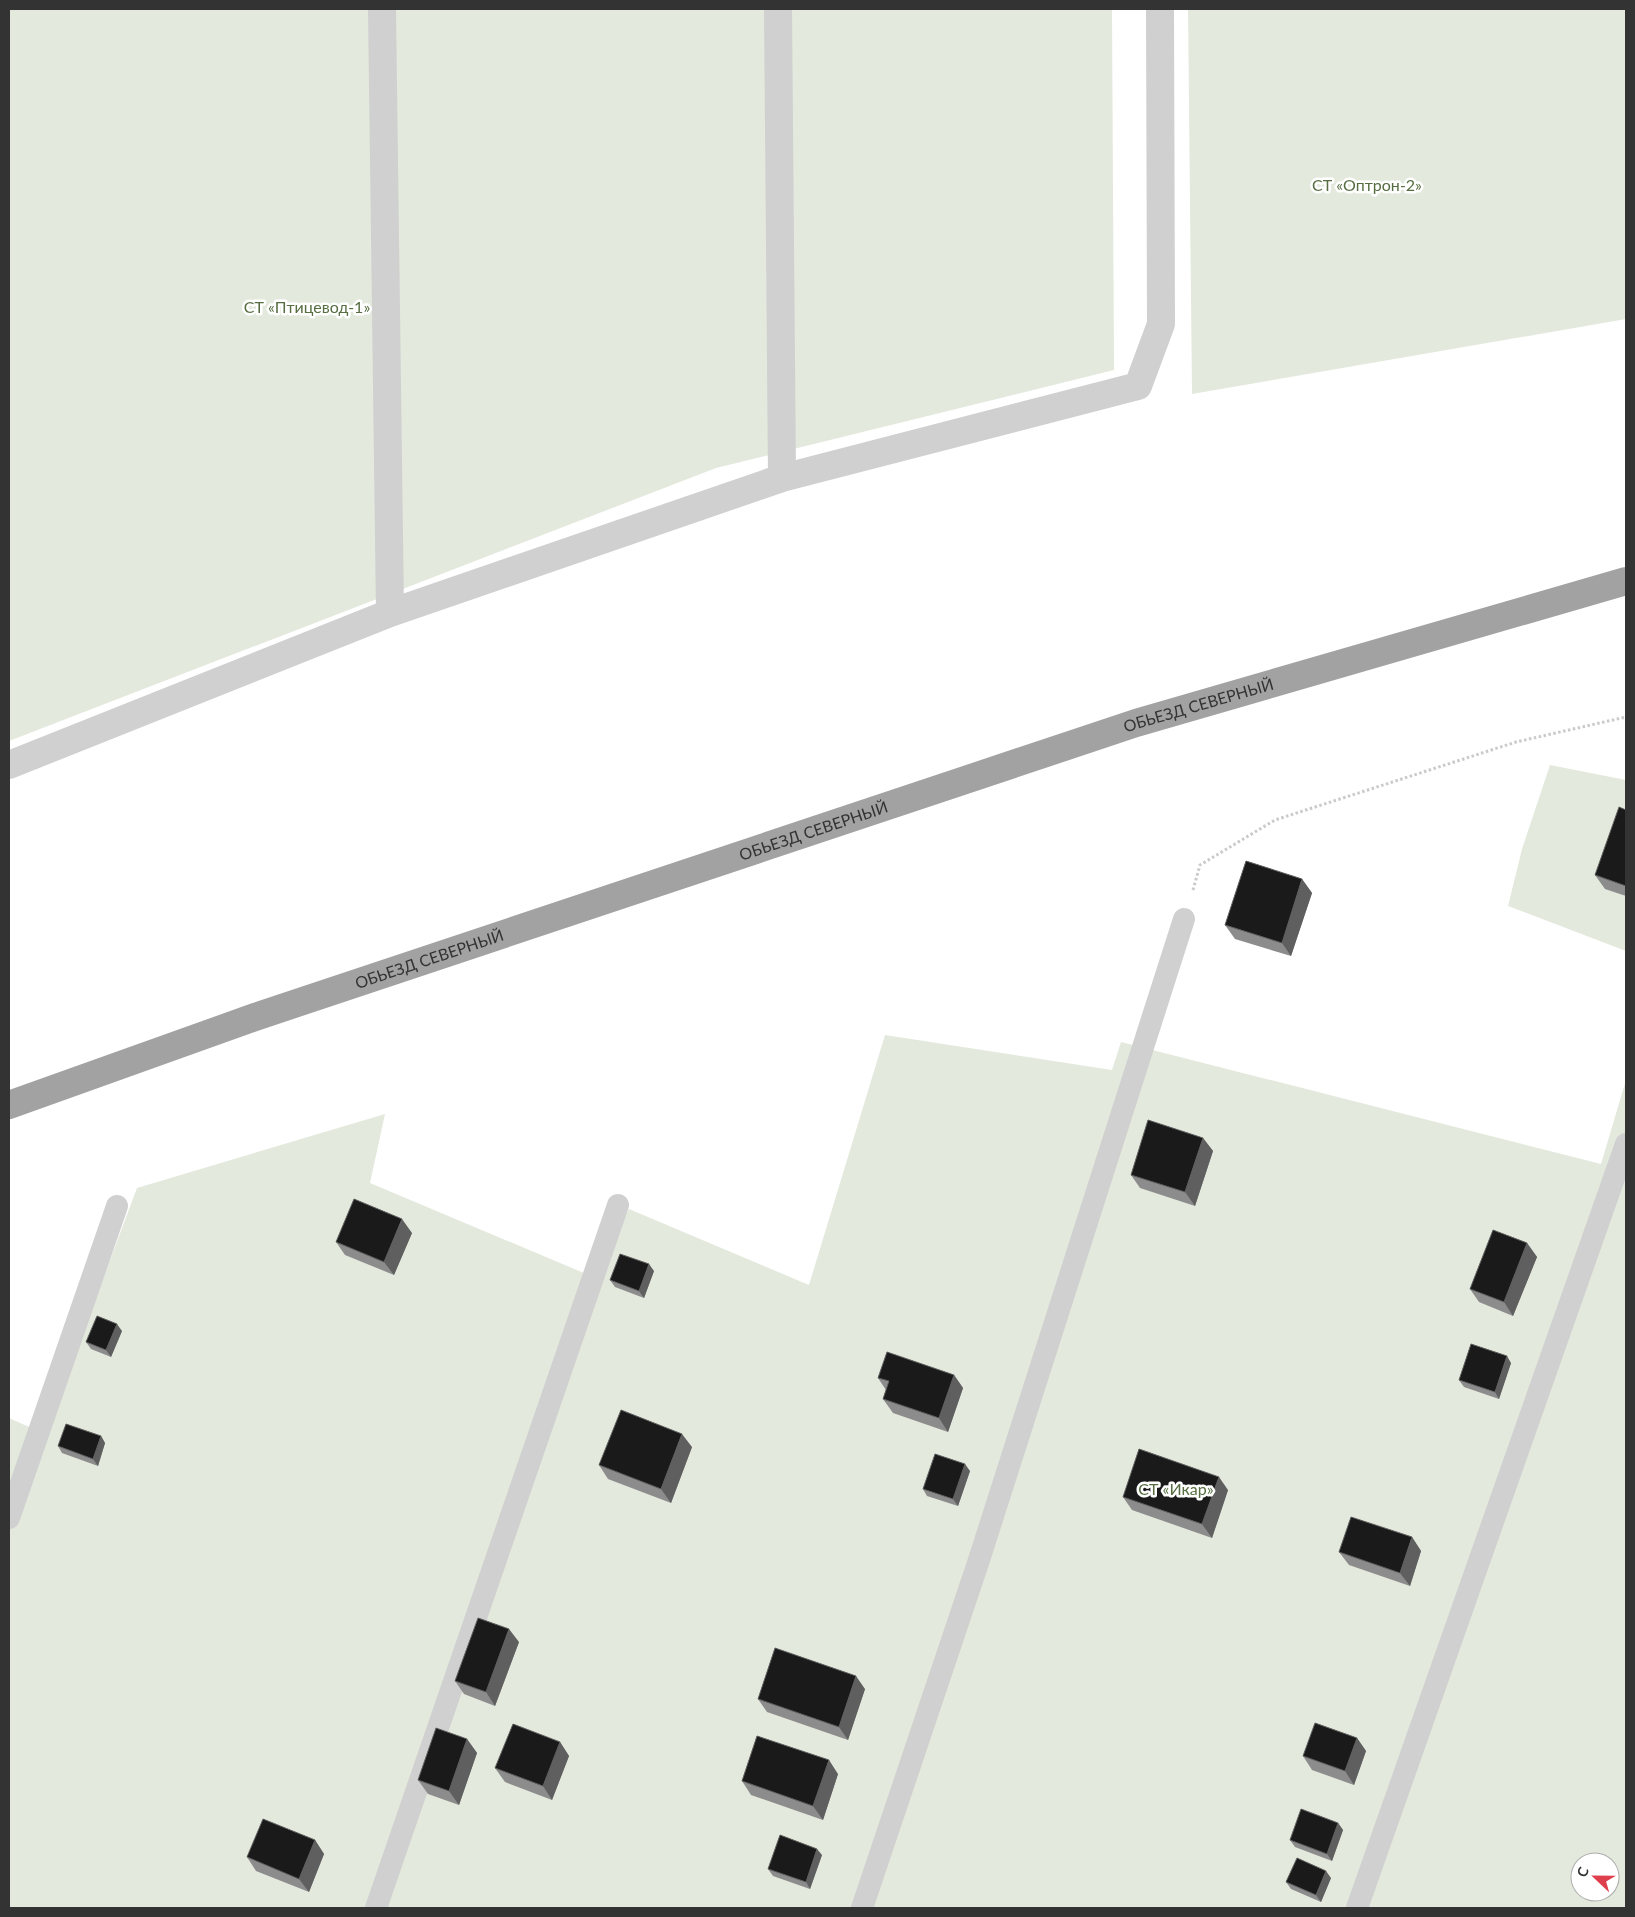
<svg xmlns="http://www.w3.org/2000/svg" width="1635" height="1917" viewBox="0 0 1635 1917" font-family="Lato,sans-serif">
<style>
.green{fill:#e3e9dc;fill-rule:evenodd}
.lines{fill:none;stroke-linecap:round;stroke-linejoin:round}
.path{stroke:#cacaca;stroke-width:3;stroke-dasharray:2.5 2.5;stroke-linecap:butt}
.service{stroke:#d0d0d0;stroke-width:22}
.minor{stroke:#d0d0d0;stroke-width:28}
.trunk{stroke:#a2a2a2;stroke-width:28}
.wall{fill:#8c8c8c}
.shaded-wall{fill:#5f5f5f}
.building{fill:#1a1a1a;stroke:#5f5f5f}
.labels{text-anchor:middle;stroke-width:5;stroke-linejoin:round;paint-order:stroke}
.park-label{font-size:16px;fill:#566e41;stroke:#fff}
.street-label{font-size:16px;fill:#333;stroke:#fff}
</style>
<rect width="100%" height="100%" fill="#fff"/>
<path class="green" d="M9 9H1112L1114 370 716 468 9 741Z
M1188 9H1626V319L1192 394Z
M1550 765 1626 780V951L1508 906 1522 849Z
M885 1035 1112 1070 1121 1042 1601 1164 1626 1080V1908H9V1418L45 1434 137 1188 385 1114 370 1183 591 1276 629 1209 809 1285ZM1580 1862H1610V1892H1580Z"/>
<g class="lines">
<path class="path" d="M1193 890 1200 865 1275 820 1516 742 1626 717"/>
<path class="service" d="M9 1518 117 1206
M376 1908 618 1205
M862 1908 978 1563 1184 919
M1357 1908 1626 1144"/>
<path class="minor" d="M382 9 390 613
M778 9 782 478
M9 765 390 613 782 478 1138 386 1161 324 1160 9"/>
<path class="trunk" id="s1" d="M9 1105 255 1017 1136 723 1626 581"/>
</g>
<path class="wall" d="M1626 810V896L1605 889 1595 875Z
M1302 879 1312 893 1291 956 1235 939 1225 925Z
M1203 1138 1213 1151 1195 1206 1140 1188 1131 1175Z
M412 1233 394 1275 345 1255 336 1242Z
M1527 1243 1537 1257 1513 1316 1479 1302 1470 1289Z
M654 1271 644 1298 615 1287 610 1280Z
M122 1331 111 1357 91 1349 86 1342Z
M1511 1363 1499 1399 1464 1387 1459 1380Z
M954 1375 963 1388 948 1432 893 1413 883 1399 886 1390 878 1378Z
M101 1436 105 1443 98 1466 62 1453 58 1446Z
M692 1447 671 1503 608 1479 599 1465Z
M970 1471 958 1506 927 1496 923 1489Z
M1228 1490 1212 1538 1132 1510 1123 1497Z
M1412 1537 1421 1551 1410 1586 1349 1565 1339 1552Z
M519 1642 495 1706 464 1694 455 1681Z
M865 1689 848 1740 767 1712 758 1699Z
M1357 1738 1366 1751 1354 1785 1312 1770 1303 1756Z
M467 1739 477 1753 459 1805 428 1794 418 1780Z
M560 1742 569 1756 552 1800 505 1782 495 1768Z
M838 1774 823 1820 751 1795 742 1781Z
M1338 1823 1343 1830 1332 1861 1295 1847 1290 1840Z
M315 1840 324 1854 309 1892 256 1871 247 1857Z
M822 1855 810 1889 773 1876 768 1869Z
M1331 1878 1321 1902 1291 1889 1286 1882Z"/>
<path class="shaded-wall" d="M1302 879 1312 893 1291 956 1282 943Z
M1203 1138 1213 1151 1195 1206 1185 1192Z
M402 1219 412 1233 394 1275 384 1262Z
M1527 1243 1537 1257 1513 1316 1504 1302Z
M649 1264 654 1271 644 1298 639 1291Z
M117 1324 122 1331 111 1357 106 1350Z
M1507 1356 1511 1363 1499 1399 1495 1392Z
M954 1375 963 1388 948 1432 939 1418Z
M682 1434 692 1447 671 1503 661 1489Z
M101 1436 105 1443 98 1466 93 1459Z
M965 1464 970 1471 958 1506 953 1499Z
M1219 1477 1228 1490 1212 1538 1202 1524Z
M1412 1537 1421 1551 1410 1586 1400 1573Z
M509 1629 519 1642 495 1706 486 1692Z
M856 1676 865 1689 848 1740 839 1727Z
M1357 1738 1366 1751 1354 1785 1345 1771Z
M467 1739 477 1753 459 1805 449 1791Z
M560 1742 569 1756 552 1800 543 1786Z
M829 1760 838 1774 823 1820 813 1806Z
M1338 1823 1343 1830 1332 1861 1327 1854Z
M315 1840 324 1854 309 1892 299 1879Z
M817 1849 822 1855 810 1889 806 1882Z
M1326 1871 1331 1878 1321 1902 1316 1895Z"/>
<path class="building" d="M1619 807 1626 810V886L1595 875Z
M1246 861 1302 879 1282 943 1225 925Z
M1148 1120 1203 1138 1185 1192 1131 1175Z
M354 1199 402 1219 384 1262 336 1242Z
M1493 1230 1527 1243 1504 1302 1470 1289Z
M620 1254 649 1264 639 1291 610 1280Z
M97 1316 117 1324 106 1350 86 1342Z
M1471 1344 1507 1356 1495 1392 1459 1380Z
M887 1352 954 1375 939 1418 883 1399 889 1381 878 1378Z
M621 1410 682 1434 661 1489 599 1465Z
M66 1424 101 1436 93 1459 58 1446Z
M1139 1449 1219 1477 1202 1524 1123 1497Z
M935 1454 965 1464 953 1499 923 1489Z
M1351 1517 1412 1537 1400 1573 1339 1552Z
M478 1618 509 1629 486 1692 455 1681Z
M775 1648 856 1676 839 1727 758 1699Z
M1315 1723 1357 1738 1345 1771 1303 1756Z
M513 1724 560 1742 543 1786 495 1768Z
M436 1728 467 1739 449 1791 418 1780Z
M757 1736 829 1760 813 1806 742 1781Z
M1301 1809 1338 1823 1327 1854 1290 1840Z
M263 1819 315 1840 299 1879 247 1857Z
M780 1835 817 1849 806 1882 768 1869Z
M1297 1858 1326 1871 1316 1895 1286 1882Z"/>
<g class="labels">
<g class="park-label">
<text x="1367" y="191">СТ «Оптрон-2»</text>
<text x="307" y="313">СТ «Птицевод-1»</text>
<text x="1176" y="1495">СТ «Икар»</text>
</g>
<g class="street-label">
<text dy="6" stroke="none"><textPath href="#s1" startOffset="1255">ОБЬЕЗД СЕВЕРНЫЙ</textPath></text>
<text dy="6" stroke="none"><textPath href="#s1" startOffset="850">ОБЬЕЗД СЕВЕРНЫЙ</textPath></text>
<text dy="6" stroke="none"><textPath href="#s1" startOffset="445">ОБЬЕЗД СЕВЕРНЫЙ</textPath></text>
</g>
</g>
<rect width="1635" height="1917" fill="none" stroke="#333333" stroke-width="20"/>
<g transform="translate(1595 1877) rotate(292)"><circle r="24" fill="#ffffff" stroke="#adadad"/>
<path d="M0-4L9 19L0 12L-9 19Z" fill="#df3f4d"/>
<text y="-8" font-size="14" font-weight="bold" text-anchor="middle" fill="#333333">С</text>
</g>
</svg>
